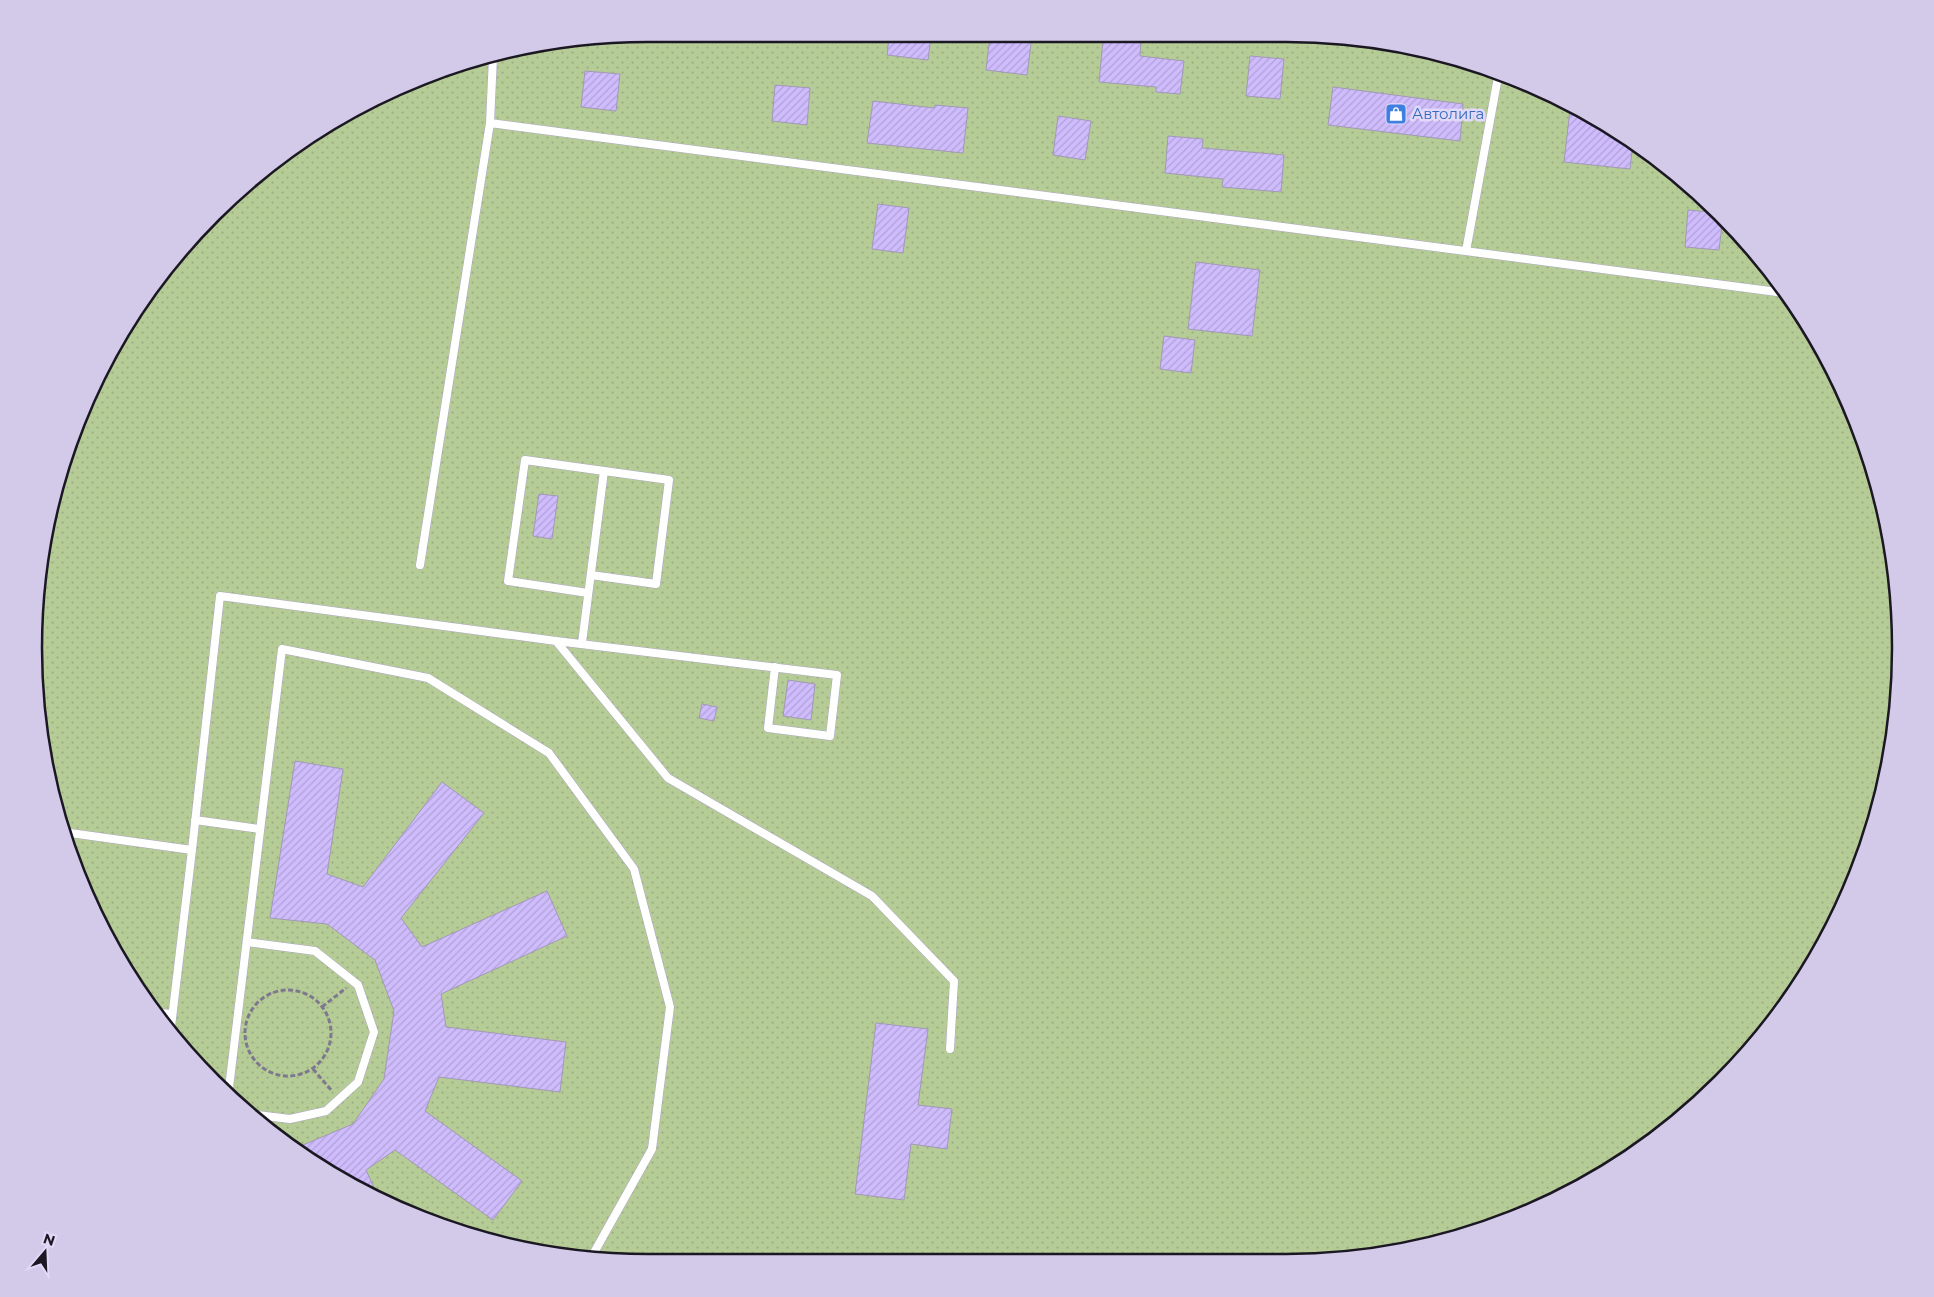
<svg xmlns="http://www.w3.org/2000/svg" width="1934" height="1297" viewBox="0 0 1934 1297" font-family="Montserrat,sans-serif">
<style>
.grass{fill:url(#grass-dots)}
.building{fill:url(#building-hatch);stroke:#a199b7}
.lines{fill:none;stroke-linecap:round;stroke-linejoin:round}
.service-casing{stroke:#afa7c5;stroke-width:9}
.path{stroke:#7e788e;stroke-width:3;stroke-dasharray:5 2.5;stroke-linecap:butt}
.service{stroke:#fff;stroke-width:8}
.labels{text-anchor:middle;stroke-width:5;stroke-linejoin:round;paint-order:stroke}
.shop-label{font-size:15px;fill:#366cbe;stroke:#e2d9f9;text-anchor:start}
.rim{fill:none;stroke:#1b1823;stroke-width:2.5}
</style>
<defs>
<pattern id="grass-dots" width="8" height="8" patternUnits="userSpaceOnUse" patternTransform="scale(1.25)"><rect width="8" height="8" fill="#b6cc96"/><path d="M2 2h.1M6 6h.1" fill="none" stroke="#9cae81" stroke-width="1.8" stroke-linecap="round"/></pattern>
<pattern id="building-hatch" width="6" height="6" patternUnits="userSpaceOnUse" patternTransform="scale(1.25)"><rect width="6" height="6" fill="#cfbcfc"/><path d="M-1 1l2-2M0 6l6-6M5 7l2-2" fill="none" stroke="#b1a1d8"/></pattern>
</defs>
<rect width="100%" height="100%" fill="#e2d9f9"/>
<path class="grass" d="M1285 34 1405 46 1558 97 1627 138 1720 214 1796 307 1853 413 1888 528 1900 648 1888 768 1854 883 1797 990 1720 1083 1627 1159 1521 1216 1406 1251 1285 1263H649L529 1251 376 1200 274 1136 214 1083 116 956 66 846 46 769 35 608 55 490 80 414 161 274 214 214 307 138 451 66 568 39Z"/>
<path class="building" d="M931 36 928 60 887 55 889 37Z
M990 36H1032L1027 75 986 70Z
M1103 40 1141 43 1140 56 1184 61 1180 94 1156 92V87L1099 82Z
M1250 56 1284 59 1280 99 1246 96Z
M585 71 620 74 616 111 581 107Z
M775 85 810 88 807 125 772 121Z
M1333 87 1463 104 1460 141 1328 125Z
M873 101 934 108 935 105 968 108 963 153 867 143Z
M1570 110 1582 112 1633 142 1630 169 1564 162Z
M1058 116 1091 121 1085 160 1053 155Z
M1168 136 1203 139 1202 148 1284 155 1281 192 1222 187 1223 179 1165 173Z
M878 204 909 208 903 253 872 249Z
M1688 210 1720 213 1723 217 1719 250 1685 247Z
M1196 262 1260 270 1252 336 1188 329Z
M1164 336 1195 340 1191 373 1160 369Z
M539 494 558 496 552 539 533 536Z
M788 680 815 684 811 720 783 716Z
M702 704 717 707 714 721 699 718Z
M295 761 343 769 327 874 363 887 442 782 484 813 401 918 422 947 547 891 567 936 441 994 446 1027 566 1042 560 1092 439 1077 425 1111 522 1181 493 1220 395 1150 366 1170 380 1201 308 1157 303 1145 353 1124 384 1079 394 1011 375 960 327 924 270 918Z
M876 1023 928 1029 918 1105 952 1109 947 1149 911 1144 904 1200 855 1194Z"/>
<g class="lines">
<g class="service-casing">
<path id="service" d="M490 123 1785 293
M1466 251 1498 77
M420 565 490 123 493 57
M588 593 508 581 525 460 669 480 656 584 591 575
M556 641 668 778 872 896 954 981 950 1049
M582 643 604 471
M195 820 259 829
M63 832 192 850 220 596 556 641 837 675 830 736 768 728 775 667
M247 942 315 951 358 985 374 1032 358 1082 326 1111 290 1119 249 1114
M160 1013 172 1014
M171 1027 192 850
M228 1096C247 947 263 798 282 649L428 678 549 753 634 869 670 1007 652 1149 591 1258"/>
</g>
<path class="path" d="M245 1033a43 43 0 1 1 86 0a43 43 0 1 1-86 0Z
M322 1007 346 988
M313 1069 332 1091"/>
<use href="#service" class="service"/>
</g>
<defs>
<g id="shop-square" transform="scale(1.125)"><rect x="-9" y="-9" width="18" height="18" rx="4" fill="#3f7fe0" stroke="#e2d9f9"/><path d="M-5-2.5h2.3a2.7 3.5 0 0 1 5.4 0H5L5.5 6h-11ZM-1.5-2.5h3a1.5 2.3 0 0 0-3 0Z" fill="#fff"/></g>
</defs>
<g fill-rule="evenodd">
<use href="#shop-square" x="1396" y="114"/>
</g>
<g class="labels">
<g class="shop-label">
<text x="1412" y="119">Автолига</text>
</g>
</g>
<path d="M0 0H1934V1297H0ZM648 42H1286A606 606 0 0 1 1892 648V648A606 606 0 0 1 1286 1254H648A606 606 0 0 1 42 648V648A606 606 0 0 1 648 42Z" fill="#d2cae8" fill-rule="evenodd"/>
<path class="rim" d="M648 42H1286A606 606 0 0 1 1892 648V648A606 606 0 0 1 1286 1254H648A606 606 0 0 1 42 648V648A606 606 0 0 1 648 42Z"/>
<g transform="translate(45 1252) rotate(19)" stroke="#e2d9f9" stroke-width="4" paint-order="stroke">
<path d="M0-4L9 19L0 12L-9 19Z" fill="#1b1823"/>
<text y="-8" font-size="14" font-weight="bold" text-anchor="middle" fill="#1b1823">N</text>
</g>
</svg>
